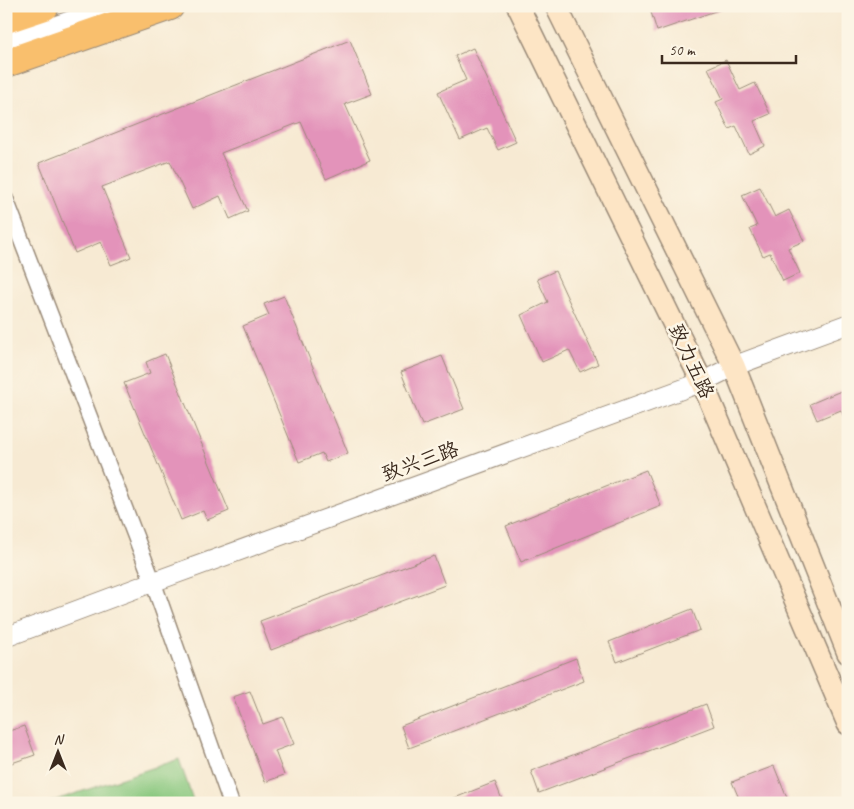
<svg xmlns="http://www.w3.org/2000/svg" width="854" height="809" viewBox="0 0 854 809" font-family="Caveat,'LXGW WenKai TC',sans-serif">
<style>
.green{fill:#88c77e;stroke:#62784e}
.building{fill:#e393ba}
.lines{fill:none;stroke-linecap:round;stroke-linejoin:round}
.minor-casing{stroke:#998a78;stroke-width:18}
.tertiary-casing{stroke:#998a78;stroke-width:21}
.secondary-casing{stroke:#998a78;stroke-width:24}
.motorway-casing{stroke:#998a78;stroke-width:30}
.minor{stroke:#fff;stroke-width:15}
.tertiary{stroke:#fff;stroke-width:19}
.secondary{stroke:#fde5c5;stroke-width:21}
.motorway{stroke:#f9bf6d;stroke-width:28}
.labels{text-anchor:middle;stroke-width:5;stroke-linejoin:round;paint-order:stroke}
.street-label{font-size:20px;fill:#3b2a1e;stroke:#fcf5e5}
</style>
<rect width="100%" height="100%" fill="#fcf5e5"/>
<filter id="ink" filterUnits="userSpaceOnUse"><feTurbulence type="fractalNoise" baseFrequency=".02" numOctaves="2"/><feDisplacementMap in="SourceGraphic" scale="10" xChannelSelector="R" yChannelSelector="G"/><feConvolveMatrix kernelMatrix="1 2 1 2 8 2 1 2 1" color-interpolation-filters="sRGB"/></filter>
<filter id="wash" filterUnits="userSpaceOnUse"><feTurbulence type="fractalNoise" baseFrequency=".0096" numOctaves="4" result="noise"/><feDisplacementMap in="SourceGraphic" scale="20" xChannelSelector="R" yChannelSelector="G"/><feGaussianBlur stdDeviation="1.12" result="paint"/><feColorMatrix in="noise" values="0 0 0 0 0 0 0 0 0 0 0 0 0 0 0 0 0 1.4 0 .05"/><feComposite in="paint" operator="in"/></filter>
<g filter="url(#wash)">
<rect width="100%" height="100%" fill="#f7ead3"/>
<path class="green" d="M179 759 194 803H47Z"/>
<g id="blocks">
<path class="building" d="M649 6H727V7L657 31Z
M350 40 372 94 345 104 370 160 326 179 301 122 221 153 248 211 230 219 220 196 192 209 170 161 102 187 131 257 111 265 101 242 75 253 39 163Z
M473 48 516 142 498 150 487 128 460 140 438 92 466 80 455 56Z
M726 60 740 90 755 83 770 114 754 121 765 146 749 154 736 126 729 129 716 102 723 99 708 68Z
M760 187 775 217 789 210 804 241 788 248 800 273 783 281 770 253 763 256 750 229 757 226 742 195Z
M555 271 598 364 580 372 569 350 542 362 521 315 548 302 537 279Z
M284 296 348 453 326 462 322 453 299 462 243 326 269 315 264 304Z
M165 354 229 511 207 520 203 511 181 520 124 383 150 373 146 362Z
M442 356 464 409 422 425 401 372Z
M848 388V427L841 410 817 420 810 404Z
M646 470 661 506 521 562 506 526Z
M434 556 445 585 271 650 260 621Z
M692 609 700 630 617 662 609 642Z
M576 658 584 681 409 748 401 726Z
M250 691 263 724 283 717 294 744 275 751 284 775 265 782 233 697Z
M706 704 714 726 539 793 531 771Z
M24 726 35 755 6 765V732Z
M774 766 789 803H741L732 782Z
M495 782 503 802 442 803Z"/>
</g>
</g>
<g filter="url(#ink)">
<use href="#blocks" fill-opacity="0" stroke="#998a78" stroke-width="1"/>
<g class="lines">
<g class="minor-casing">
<path id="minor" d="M6 200 153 582 231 803"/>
</g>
<g class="tertiary-casing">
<path id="tertiary" d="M6 43 113 6
M6 637 153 582 702 382 734 366 848 324"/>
</g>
<g class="secondary-casing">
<path id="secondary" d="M518 6 702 382 848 724
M556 6 734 366 848 653"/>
</g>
<g class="motorway-casing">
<path id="motorway" d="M6 19 45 6
M6 63 170 6"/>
</g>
<use href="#minor" class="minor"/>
<use href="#tertiary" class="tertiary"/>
<use href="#secondary" class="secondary"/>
<use href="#motorway" class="motorway"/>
</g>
</g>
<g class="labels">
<g class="street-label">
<text transform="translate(692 361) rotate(65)" y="7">致力五路</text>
<text transform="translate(420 461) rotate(-20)" y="7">致兴三路</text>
</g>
</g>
<rect width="854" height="809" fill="none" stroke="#fcf5e5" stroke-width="25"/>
<g transform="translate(58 752)" stroke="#fcf5e5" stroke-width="4" paint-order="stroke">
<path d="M0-4L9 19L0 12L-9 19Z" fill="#3b2a1e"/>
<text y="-8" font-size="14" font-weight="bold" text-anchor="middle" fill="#3b2a1e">N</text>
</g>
<path d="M662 55v8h134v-8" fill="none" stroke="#3b2a1e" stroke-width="2.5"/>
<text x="669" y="55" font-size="15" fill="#3b2a1e" stroke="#fcf5e5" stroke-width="4" paint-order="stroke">50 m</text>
</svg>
